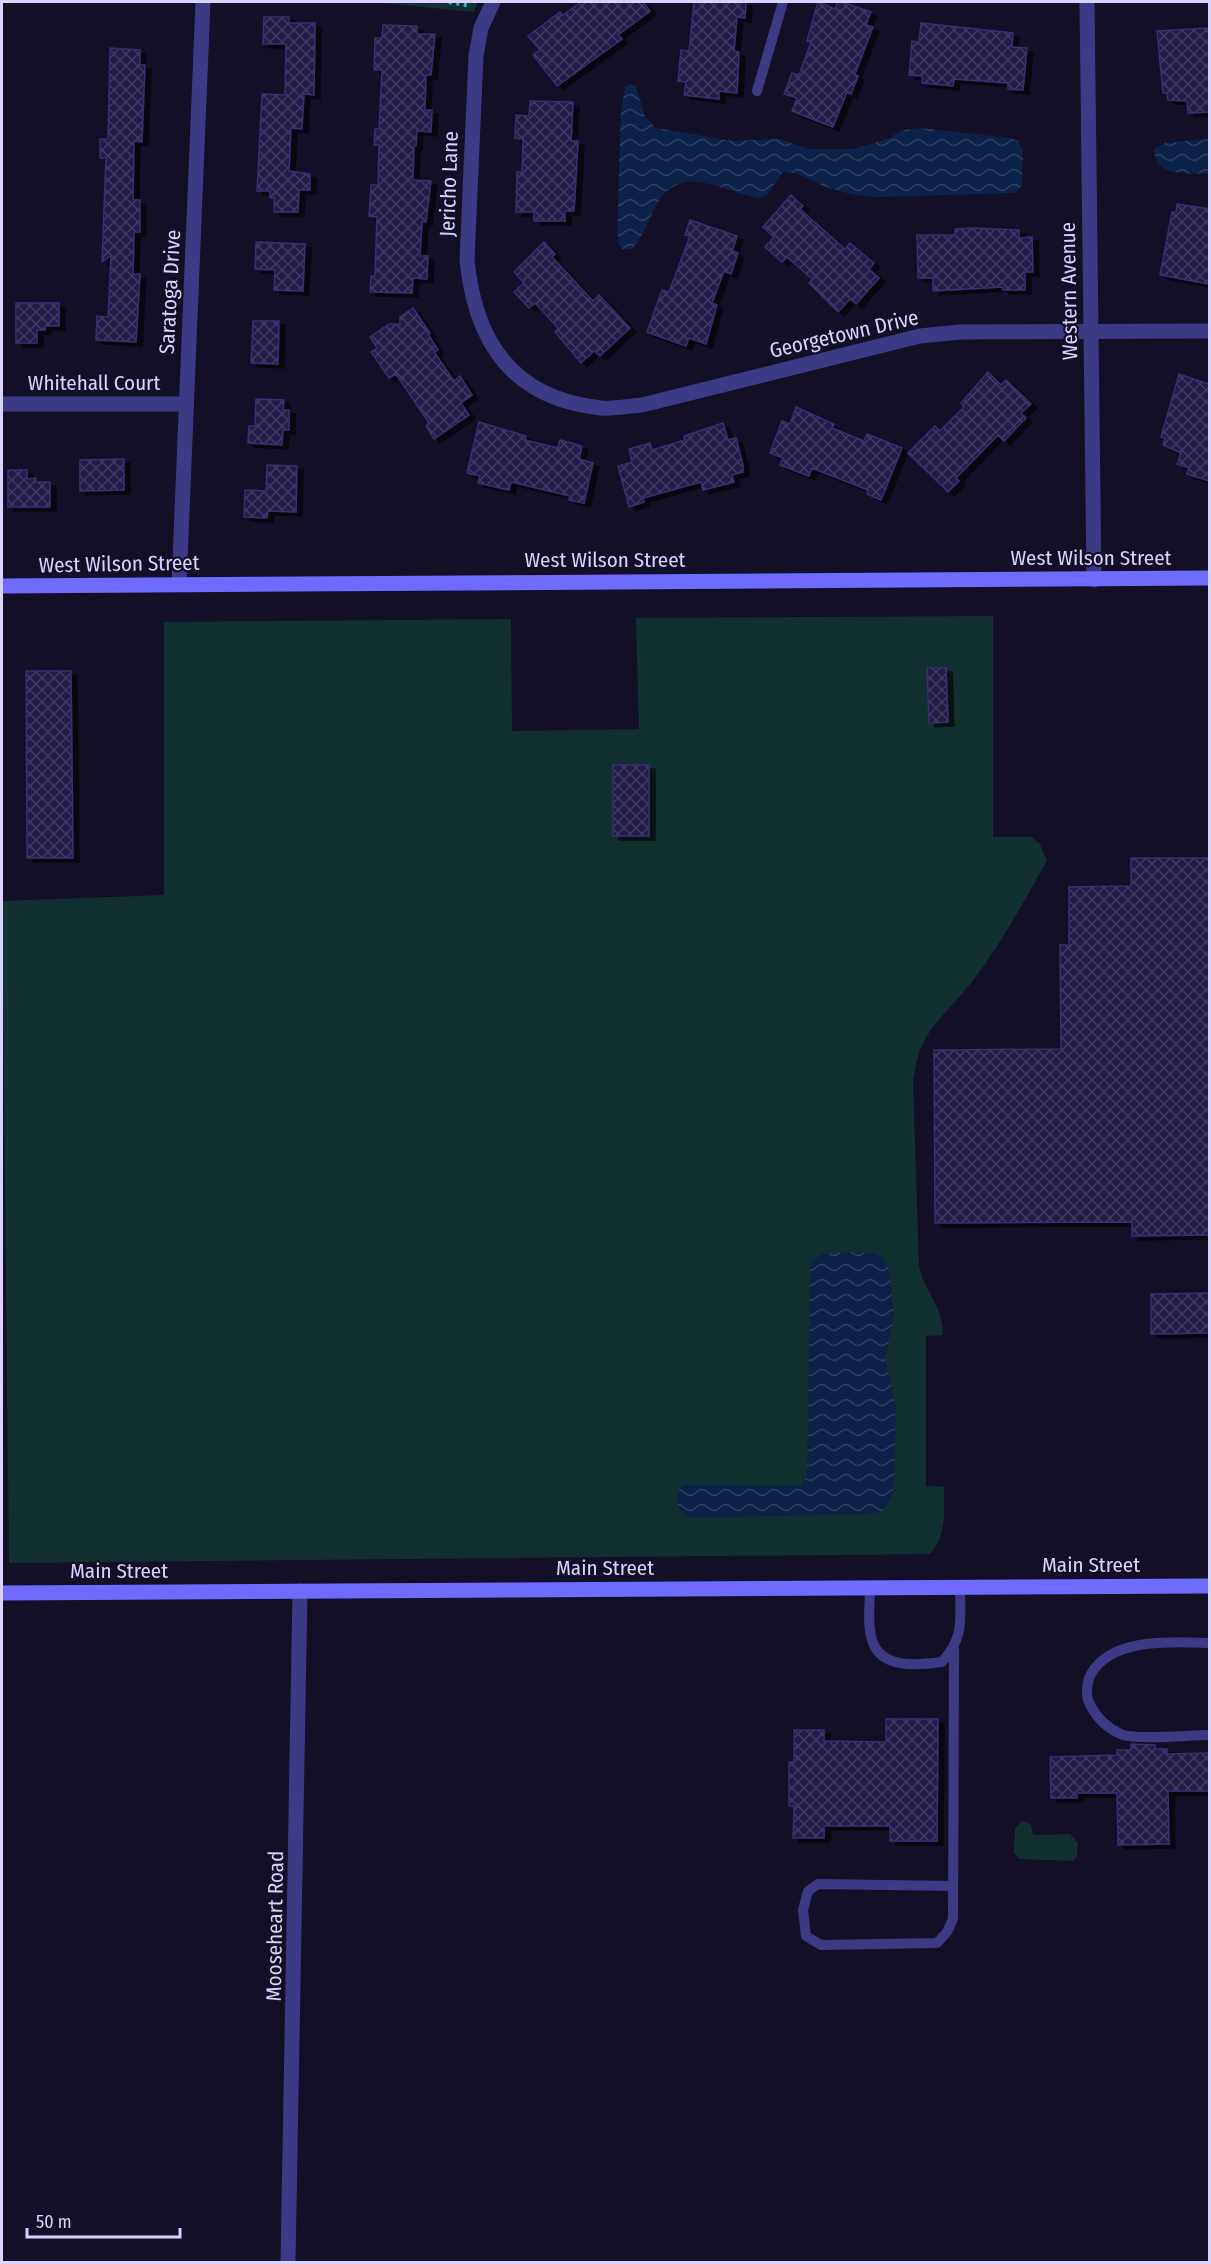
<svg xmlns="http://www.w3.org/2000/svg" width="1211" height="2264" viewBox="0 0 1211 2264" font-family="'Fira Sans Condensed',sans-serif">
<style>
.park{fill:#12302f}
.water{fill:url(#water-waves)}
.building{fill:url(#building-cross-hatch);stroke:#3b2d73;stroke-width:1.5;filter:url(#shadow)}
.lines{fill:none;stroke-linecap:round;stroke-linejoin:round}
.path{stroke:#2fb8b0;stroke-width:4;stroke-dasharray:3 4.5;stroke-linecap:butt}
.service{stroke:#3d3a85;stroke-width:10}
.minor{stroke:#3d3a85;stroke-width:15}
.secondary{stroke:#6f6bff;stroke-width:15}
.labels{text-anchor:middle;stroke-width:4.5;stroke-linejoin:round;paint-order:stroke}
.street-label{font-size:21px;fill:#d9d4ff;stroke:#130f26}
</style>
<defs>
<pattern id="water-waves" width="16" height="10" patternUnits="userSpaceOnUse" patternTransform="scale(1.5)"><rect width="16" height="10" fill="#0c2248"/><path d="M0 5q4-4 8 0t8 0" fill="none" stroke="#2f4163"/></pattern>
<pattern id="building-cross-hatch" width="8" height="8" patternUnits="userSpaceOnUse" patternTransform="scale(1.5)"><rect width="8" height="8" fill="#241b47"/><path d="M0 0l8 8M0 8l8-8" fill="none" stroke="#433b63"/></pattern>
<filter id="shadow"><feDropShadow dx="6" dy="4" stdDeviation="0" flood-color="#0009"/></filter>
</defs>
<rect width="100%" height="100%" fill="#130f26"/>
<path class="park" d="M372 2H478L474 12Z
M993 616V837H1031L1040 844 1047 861C1026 898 1000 945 974 979 944 1019 918 1028 913 1084L919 1266C925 1295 942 1301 943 1335L926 1336V1486L944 1487C944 1511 947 1535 930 1554L9 1563 2 901 164 895V622L511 619 512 731 639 729 636 618Z
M1022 1821 1031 1824 1033 1835 1070 1834 1078 1843 1077 1856 1073 1861 1019 1859 1014 1853 1015 1828Z"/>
<path class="water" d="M630 84 636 86 645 117 656 128 732 141 779 139 809 149H853L887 139 904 130 921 128 1010 138 1018 141 1023 151 1022 186 1014 193 875 197C857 196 840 192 824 186 811 181 797 171 783 172L766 196 759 198C723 193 682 161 657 204 648 220 644 236 632 249H623L619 244 617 232 621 113 625 87Z
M1209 139V174C1190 173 1154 178 1154 149L1165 143Z
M850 1252 874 1253 884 1258 889 1270 894 1314 885 1359 896 1406 894 1483 891 1498 883 1511 870 1514 688 1518C676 1510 672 1496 683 1485L790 1486 802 1484 807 1476 810 1269 813 1260 822 1254Z"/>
<path class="building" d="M581 2H643L650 11 618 35 622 39 557 86 533 55 540 50 528 36 560 12 563 15Z
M694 2H746L745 18 737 17 734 51 739 52 737 93 719 91V99L684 95 686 82 678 81 681 50 689 51Z
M818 2 835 9 838 2H842L871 12 866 25 873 27 855 74 858 76 851 94 847 92 833 127 792 111 797 98 784 94 792 73 799 75 811 42 807 41Z
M264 17H289V23H315L314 95 304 94 302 129 291 128 289 171 310 174V190H299L298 212H274V198H270V191H257L262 94 285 95 286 44H263Z
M921 23 1013 33 1012 47 1027 48 1023 90 1008 89V83L954 79 953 86 922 83V76L909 75 912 41 919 42Z
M383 25 417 26V34H435L431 75H426L425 110H432L431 132 417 131 416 146H414L413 180 431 181 426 222H422L420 256H428L427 279 413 278 412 293 370 292 371 276H375L377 217 369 216 371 185H378L379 145H374L375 129H379L382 70H374L375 38H382Z
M1209 28V112L1188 113 1187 101 1168 100 1167 93H1163L1157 31Z
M110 48 140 50V65H145L142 142 134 141 133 200H140V232H134L133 274H140L136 342 96 340 97 316 108 317 111 255 102 262 106 158H100V139H108Z
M530 101 573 102 571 141H578L577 161 574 211H565V221H534V212H516L517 172H522L523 139 515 138 516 115 529 116Z
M791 195 803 206 800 209 845 249 850 243 874 263 869 269 879 278 856 304 850 299 838 312 809 283 812 279 787 257 782 262 765 247 774 237 763 227Z
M1177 204 1209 209V284L1160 275 1172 212H1176Z
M690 220 737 236 733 249 725 248 738 253 731 274 724 271 712 303 717 305 706 344 689 338 686 346 647 332 662 290 669 292 690 236 685 235Z
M974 228 1019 230V238L1032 237 1033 272H1025V290H1003V287L933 291V278H918L917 235H955V229Z
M256 242 305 244 303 291 274 290 275 270 255 269Z
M544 242 555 254 552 257 593 301 599 295 630 328 600 356 594 351 581 363 555 332 558 328 535 303 529 308 514 292 524 283 514 272Z
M16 303H59V326H45V330H37V343H16Z
M413 308 430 333 428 334 438 350 434 352 454 381 460 376 472 395 461 403 469 415 434 439 426 426 429 423 396 374 389 378 371 352 377 348 370 337 389 324H400V317Z
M253 321H279L278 364 251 363Z
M988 372 1001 385 1006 380 1031 404 1021 413 1026 418 1004 441 998 435 956 478 959 481 948 492 908 453 935 426 940 431 964 407 961 403Z
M1179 374 1209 384V481L1187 474 1189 468 1177 464 1181 453 1163 445 1165 438 1161 437Z
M256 399 284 400 283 410H289V430H283L282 445 248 443 249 426H255Z
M796 407 834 424 832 428 864 441 867 434 902 448 881 500 867 494 868 490 812 468 809 476 780 465 783 458 770 453 782 421 790 424Z
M479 422 526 436 525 440 558 448 560 440 582 446 579 459 593 463 584 503 569 500 570 496 511 482 509 490 478 483 480 476 467 473Z
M723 423 728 440 736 438 743 465V472L732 475 734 482 703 490 701 482 643 498 644 502 629 507 618 466 632 462 629 449 650 443 652 450 685 440 684 436Z
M124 459V490L80 491V460Z
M267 465 297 466 296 512 268 511 267 518 244 517 245 490 266 491Z
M8 470H27V479L36 478V482H50V507H8Z
M927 668H946L948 722 929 723Z
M26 671H71L73 858H27Z
M613 765H649V836H613Z
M1131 858H1209V1235L1132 1236V1222L935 1223 934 1050 1061 1049 1060 945H1069V887L1131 886Z
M1209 1293V1333L1151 1334V1294Z
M886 1719H938L937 1841H890V1826H824V1838H793L794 1806H789V1762H794V1730H824V1741L886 1742Z
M1131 1744 1155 1745V1749H1167V1754L1209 1753V1791H1168L1169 1844 1118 1845 1117 1793H1077V1798H1051L1050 1757 1117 1755V1750H1131Z"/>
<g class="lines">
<path class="path" d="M449 2 471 6"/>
<path class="service" d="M757 91 783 2
M870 1588C870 1603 867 1625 872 1640 881 1670 919 1665 942 1662 965 1636 960 1620 960 1587
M1210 1643C1173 1642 1112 1637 1091 1674 1087 1681 1086 1692 1088 1700 1095 1717 1106 1728 1123 1735 1138 1740 1190 1735 1210 1735
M953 1886 818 1884 808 1891 803 1910 806 1936 821 1945 937 1943 947 1932 953 1919 954 1648"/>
<path class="minor" d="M493 2 481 28 476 56 467 260C475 342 513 399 601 408 614 409 629 406 642 405L920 336 960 332 1210 331
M1087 2 1094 580
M2 404H186
M179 584 203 2
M288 2262 300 1591"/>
<path class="secondary" d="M2 586 1210 578
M2 1593 1210 1586"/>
</g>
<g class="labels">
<g class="street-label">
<text transform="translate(449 184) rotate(-88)" y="7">Jericho Lane</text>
<text transform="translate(1069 291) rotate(-91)" y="7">Western Avenue</text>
<text transform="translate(170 292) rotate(-87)" y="7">Saratoga Drive</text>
<text transform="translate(844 334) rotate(-13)" y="7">Georgetown Drive</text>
<text x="94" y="390">Whitehall Court</text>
<text x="1091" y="565">West Wilson Street</text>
<text x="605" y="567">West Wilson Street</text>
<text transform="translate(119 564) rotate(-1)" y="7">West Wilson Street</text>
<text x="1091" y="1572">Main Street</text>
<text x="605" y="1575">Main Street</text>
<text x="119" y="1578">Main Street</text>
<text transform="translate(275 1926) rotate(-89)" y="7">Mooseheart Road</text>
</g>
</g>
<rect width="1211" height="2264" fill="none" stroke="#d9d4ff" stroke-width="6"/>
<path d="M27 2228v9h153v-9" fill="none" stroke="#d9d4ff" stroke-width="3"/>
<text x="36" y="2228" font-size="18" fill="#d9d4ff" stroke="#130f26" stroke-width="4.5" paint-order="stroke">50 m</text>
</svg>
